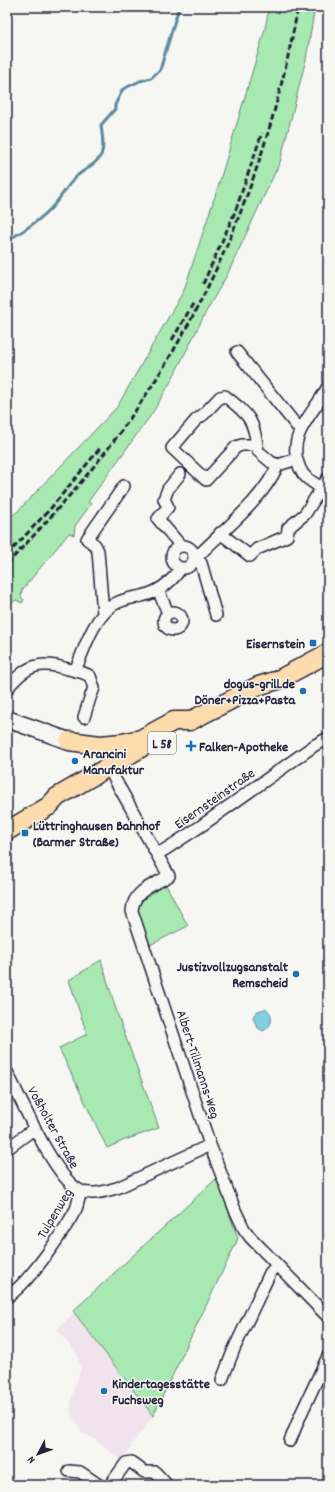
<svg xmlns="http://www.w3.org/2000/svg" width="335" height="1492" viewBox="0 0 335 1492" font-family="Dekko,sans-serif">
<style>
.built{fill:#f0e3ec}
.green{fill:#a8e9b2;stroke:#658676}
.water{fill:#81cfdf;stroke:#5b8a9d}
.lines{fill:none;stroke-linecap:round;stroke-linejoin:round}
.stream{stroke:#5b8a9d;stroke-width:3}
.minor-casing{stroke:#22223b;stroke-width:14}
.secondary-casing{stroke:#22223b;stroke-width:19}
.primary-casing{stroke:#22223b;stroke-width:21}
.minor{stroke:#f6f6f2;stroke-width:11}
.secondary{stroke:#f6f6f2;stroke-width:16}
.primary{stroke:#fcdcac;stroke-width:18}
.rail{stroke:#22223b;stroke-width:3;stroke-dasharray:6 3;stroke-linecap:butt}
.poi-dot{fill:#1f6fb2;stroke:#f6f6f2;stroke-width:1.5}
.labels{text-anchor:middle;stroke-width:3;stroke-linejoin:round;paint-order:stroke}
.shield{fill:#f6f6f2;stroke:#626272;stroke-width:1}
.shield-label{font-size:13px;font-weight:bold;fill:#22223b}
.poi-label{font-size:14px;font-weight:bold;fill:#22223b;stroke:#f6f6f2;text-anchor:start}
.street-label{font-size:14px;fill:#22223b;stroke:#f6f6f2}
</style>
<rect width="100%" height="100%" fill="#f6f6f2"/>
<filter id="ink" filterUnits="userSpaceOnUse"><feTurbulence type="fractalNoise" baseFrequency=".025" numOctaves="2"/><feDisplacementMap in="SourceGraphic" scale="8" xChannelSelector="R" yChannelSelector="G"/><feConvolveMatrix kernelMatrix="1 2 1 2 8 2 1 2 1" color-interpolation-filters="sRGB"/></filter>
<g filter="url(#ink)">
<path class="built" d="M74 1313 153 1416 131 1445 132 1447 121 1460 93 1438 82 1433 71 1413V1398L81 1369 78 1356 57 1329Z"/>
<path class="green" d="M269 7H315L306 59 280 162 227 275 207 310 170 383 153 412 88 502 91 504 75 526 74 535 69 533 22 590 21 597 24 600 22 603 16 600 7 606V520L18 511 117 407 184 290 218 187 265 29Z
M165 883 188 926 148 946C143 931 129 910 143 896 149 891 158 887 165 883Z
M101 960 118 1016 159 1128 125 1140 107 1148 59 1048 87 1034 69 980Z
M217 1178 238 1239 153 1416 73 1311Z"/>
<path class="water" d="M266 1009C275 1015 272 1027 263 1031L258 1028 253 1018C255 1011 259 1010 266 1009Z"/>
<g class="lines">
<path class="stream" d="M7 241C23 231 41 220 53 206 62 196 68 184 78 175 85 169 97 164 101 155 105 146 102 135 101 125L115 109V105L123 89 140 81 151 78 160 70 179 7"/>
<g class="minor-casing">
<path id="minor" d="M237 352 300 430
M328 386C317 410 287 434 298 463 299 467 301 471 303 474 308 480 314 483 320 487 323 489 325 493 328 496
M257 445H242L236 447 206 480 172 448 196 420 204 414 220 397 225 396C249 415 254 419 258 451L271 462 278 465
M180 474 168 489 164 499 168 507 158 519 181 546
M220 533 250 556 257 549 287 536 288 528 305 514 328 478
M172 557a11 11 0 1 1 22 0a11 11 0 1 1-22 0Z
M195 556 201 553C228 526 262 500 278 465L297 459
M194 558 201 563 216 615
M158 590 168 613
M164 621a9 9 0 1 1 18 0a9 9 0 1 1-18 0Z
M103 614 98 551 95 545 87 539 124 486
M75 671C85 648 92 620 113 605 122 599 132 598 142 596 159 592 171 583 181 568
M7 689C16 677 30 664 46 665 54 665 61 667 68 669 76 671 83 672 90 676L94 688 90 698 84 717
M113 776 169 876C153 885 133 891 132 911L210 1145 235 1210 244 1229 250 1237 328 1317
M157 854 166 849 201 826 315 745 328 738
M7 1072C21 1099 55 1180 81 1191 92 1196 105 1191 117 1188L210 1145
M7 1149 35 1128
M7 1297C29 1283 63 1233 76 1209 78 1204 79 1197 81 1191
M222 1380 234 1349 270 1273 276 1266
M290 1441 301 1414 328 1356
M69 1471 80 1472 99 1485
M110 1485 126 1463 131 1462 144 1472H155L167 1485"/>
</g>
<g class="secondary-casing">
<path id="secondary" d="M7 719 69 741"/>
</g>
<g class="primary-casing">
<path id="primary" d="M69 741 100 745 122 743 141 739 174 721H190L258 686 278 680 328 653
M7 831 49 806 57 797 151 742"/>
</g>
<use href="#minor" class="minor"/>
<use href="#secondary" class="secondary"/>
<use href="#primary" class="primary"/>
<path class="rail" d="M203 284 235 212 262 133
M172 340 194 302
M7 555 51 508 101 447
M7 564C45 524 83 482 116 438 212 307 269 166 298 7"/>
</g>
</g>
<g class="poi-dot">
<rect x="309" y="639" width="8" height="8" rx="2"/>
<circle cx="303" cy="691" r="4"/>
<path d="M189 740h4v4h4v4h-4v4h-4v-4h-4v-4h4z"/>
<circle cx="75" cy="761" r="4"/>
<rect x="21" y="829" width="8" height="8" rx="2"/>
<circle cx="296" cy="974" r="4"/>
<circle cx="104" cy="1391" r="4"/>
</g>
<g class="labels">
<rect class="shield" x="148" y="732" width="28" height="22" rx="3"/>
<g class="shield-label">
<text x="162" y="748">L 58</text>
</g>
<g class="poi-label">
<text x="305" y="648" text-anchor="end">Eisernstein</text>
<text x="295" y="688" text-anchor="end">dogus-grill.de<tspan x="295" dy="16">Döner+Pizza+Pasta</tspan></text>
<text x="199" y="751">Falken-Apotheke</text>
<text x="83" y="758">Arancini<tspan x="83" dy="16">Manufaktur</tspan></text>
<text x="33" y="830">Lüttringhausen Bahnhof<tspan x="33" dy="16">(Barmer Straße)</tspan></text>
<text x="288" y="971" text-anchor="end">Justizvollzugsanstalt<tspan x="288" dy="16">Remscheid</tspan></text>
<text x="112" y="1388">Kindertagesstätte<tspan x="112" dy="16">Fuchsweg</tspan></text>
</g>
<g class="street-label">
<text transform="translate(214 798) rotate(-35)" y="5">Eisernsteinstraße</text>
<text transform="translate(199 1064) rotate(72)" y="5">Albert-Tillmanns-Weg</text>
<text transform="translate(54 1127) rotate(61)" y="5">Voßholter Straße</text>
<text transform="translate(54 1213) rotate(-59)" y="5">Tulpenweg</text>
</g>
</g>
<rect width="335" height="1492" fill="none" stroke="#f6f6f2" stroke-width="24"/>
<rect x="12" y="12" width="311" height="1468" fill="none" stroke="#22223b" stroke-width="1.5" filter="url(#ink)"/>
<g transform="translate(38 1454) rotate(229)" stroke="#f6f6f2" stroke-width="3" paint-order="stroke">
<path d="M0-3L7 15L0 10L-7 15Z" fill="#22223b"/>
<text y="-6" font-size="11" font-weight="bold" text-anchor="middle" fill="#22223b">N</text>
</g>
</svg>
